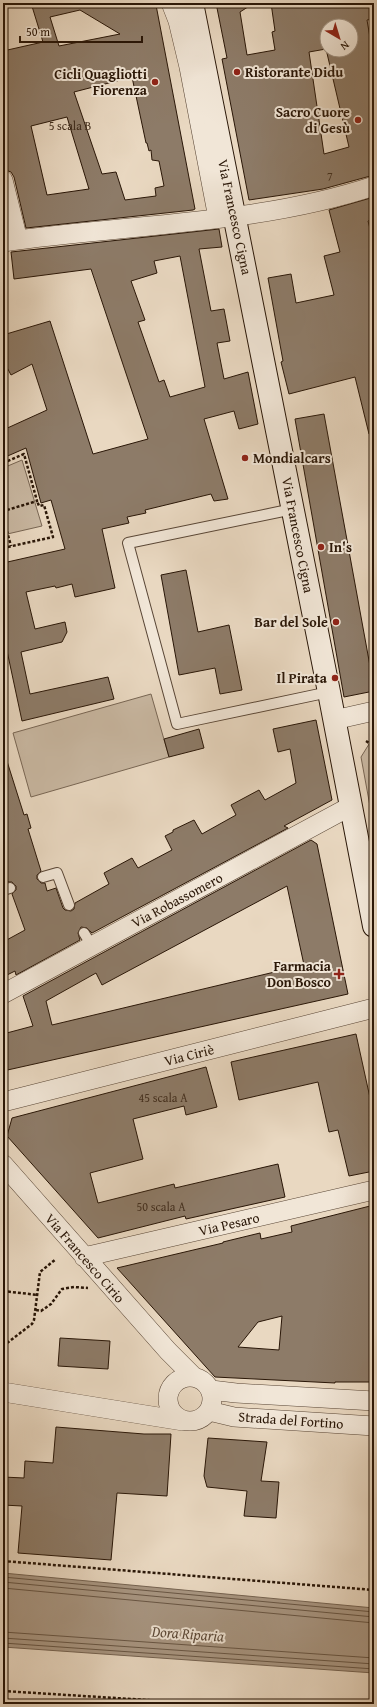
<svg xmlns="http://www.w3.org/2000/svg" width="377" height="1707" viewBox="0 0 377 1707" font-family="'Gentium Book Plus',serif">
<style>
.green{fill:#c8b7a1;stroke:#786654}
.water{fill:#a89682;stroke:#756351}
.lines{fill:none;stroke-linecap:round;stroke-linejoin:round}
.shore{stroke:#685644;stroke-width:1}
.building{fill:#8d7b68;stroke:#291607;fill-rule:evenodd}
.lane-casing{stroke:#594636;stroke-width:12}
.street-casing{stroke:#594636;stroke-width:20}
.secondary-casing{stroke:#291607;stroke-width:24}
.path{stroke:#291607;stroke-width:2.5;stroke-dasharray:3 2;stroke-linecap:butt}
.lane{stroke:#f1e6d7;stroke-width:10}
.street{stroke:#f1e6d7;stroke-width:19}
.secondary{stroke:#f1e6d7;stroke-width:22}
.poi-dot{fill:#8f2418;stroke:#f1e6d7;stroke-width:1.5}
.labels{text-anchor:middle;stroke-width:4;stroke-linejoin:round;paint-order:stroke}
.number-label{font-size:12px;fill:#422f1f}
.poi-label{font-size:14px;font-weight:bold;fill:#291607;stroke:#f1e6d7;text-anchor:end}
.street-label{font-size:14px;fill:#291607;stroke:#f1e6d7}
.water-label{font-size:15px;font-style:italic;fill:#5c4938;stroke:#f1e6d7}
</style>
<rect width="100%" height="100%" fill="#e9d8c1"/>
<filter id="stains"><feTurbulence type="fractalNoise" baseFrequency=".005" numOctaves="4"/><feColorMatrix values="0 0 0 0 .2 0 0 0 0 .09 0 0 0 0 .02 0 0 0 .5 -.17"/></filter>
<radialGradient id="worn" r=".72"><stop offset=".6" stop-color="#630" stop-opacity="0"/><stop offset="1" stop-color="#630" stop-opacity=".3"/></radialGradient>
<path class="green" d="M22 460 42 526 3 535V468Z
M151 694 169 757 31 797 13 733Z
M374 736V828L361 757Z"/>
<path class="water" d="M3 1573 374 1608V1673L3 1647Z"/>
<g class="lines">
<path class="shore" d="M3 1577 374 1612
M3 1582 374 1617
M3 1588 374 1623
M3 1632 374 1658
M3 1638 374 1664
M3 1643 374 1669"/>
</g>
<path class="building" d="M31 3H150L156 5 195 209 193 210 26 228 14 177 11 172 3 169V51L43 42ZM80 10 120 34 59 46 50 17ZM132 77 146 143H147L149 151 151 150 152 160 159 161 164 186 155 188 156 196 125 200 116 172 102 174 74 92ZM67 117 89 189 47 195 31 126Z
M216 3H254L240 12 247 55 275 50 272 32 275 31 271 3H374V19L367 20 374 61V175L323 189 249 200 222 59 227 58ZM327 26H351V50H327ZM326 49 349 147 324 154 309 52Z
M374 197V219L368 221 374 244V433L369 434 355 377 289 394 281 362 283 361 268 278 291 274 296 303 334 295 324 256 340 252 329 210Z
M219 229 222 247 199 249 211 311 224 309 230 341 217 343 224 379 248 372 258 424 239 429 234 411 204 419 228 499 214 501 211 494 145 510 146 513 127 517 129 523 102 529 115 588 75 597 72 584 56 588 55 586 26 592 35 629 65 622 67 632 62 642 21 652 30 694 108 677 114 699 22 721 3 632V563L65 549 51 500 41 503 26 448 3 458V430L47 410 32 364 11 375 3 360V335L50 321 93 454 148 439 91 269 14 279 11 252ZM180 256 205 387 170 397 164 380 159 382 138 322 145 320 131 281 157 273 154 261Z
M324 414 370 666 374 665V691L344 697 295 419Z
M186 570 198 632 229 625 242 690 220 694 215 668 179 675 161 575Z
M316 720 332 800 284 826 288 828 92 933 87 928 81 927 78 933 80 940 16 975 15 971 3 977V942L25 930 12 894 16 890V886L12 882H8L3 865V758H6L24 815 27 814 31 828 28 829 41 871 37 875V879L41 883H45L47 891 56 888 63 908 65 910 71 911 74 909 75 903 109 884 104 873 132 858 138 868 172 850 165 836 173 832V830L194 820 202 834 236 815 231 805 259 790 265 800 296 783 290 749 278 752 273 729Z
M199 729 204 748 169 757 164 739Z
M311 840 317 844 348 994 3 1071V1034L33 1026 23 996ZM287 886 304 965 52 1025 46 1001 96 973 102 985Z
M356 1034 374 1116V1171L349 1176 338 1130 329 1132 318 1082 239 1100 231 1062Z
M206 1067 217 1107 186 1115 184 1106 133 1119 143 1159 90 1173 98 1203 174 1184 175 1188 278 1164 285 1197 186 1219 185 1216 98 1238 7 1136 12 1118Z
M374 1205V1382H335V1383L215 1377 117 1268 223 1243V1242L260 1233 261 1239 292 1232 291 1226ZM282 1316 279 1350 238 1347 258 1322Z
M60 1338 110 1341 108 1369 58 1366Z
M56 1427 144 1434H171L167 1496 117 1493 111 1560 18 1553 22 1506 3 1505V1477L24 1478 25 1461 53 1463Z
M208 1438 267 1442 261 1481 279 1482 276 1518 244 1516 247 1491 207 1487 204 1476Z"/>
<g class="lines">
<g class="lane-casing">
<path id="lane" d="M293 509 128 543 177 724 329 692
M43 877 57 873 69 905
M3 890 10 888
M84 933 92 946"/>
</g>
<g class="street-casing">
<path id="street" d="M171 3 178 21 189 67 218 218
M3 180 18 240
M3 242C125 224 257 225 374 186
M334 720 374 711
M3 994 351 806
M3 1102 374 1008
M3 1164 168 1351 194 1377
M84 1257 374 1190
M168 1399a22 22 0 1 1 44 0a22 22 0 1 1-44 0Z
M211 1390 236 1393 374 1401
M3 1392 183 1421
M209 1411 234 1417 374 1426"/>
</g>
<g class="secondary-casing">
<path id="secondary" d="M192 3 329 692 374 926"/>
</g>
<path class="path" d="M3 463 24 454 37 501 7 510 3 517 11 546
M3 507 7 510
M3 548 53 537 44 505 39 506 37 501
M366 741 374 746
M3 1291 38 1295
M36 1310 41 1311 51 1304 62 1289 74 1287 88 1288
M3 1346 32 1324 34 1320 40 1272 56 1259
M3 1561 374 1590
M3 1691 211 1704"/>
<use href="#lane" class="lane"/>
<use href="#street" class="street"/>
<use href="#secondary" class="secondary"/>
</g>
<g class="poi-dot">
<circle cx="237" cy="72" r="4"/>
<circle cx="155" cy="82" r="4"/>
<circle cx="358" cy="120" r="4"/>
<circle cx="245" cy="458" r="4"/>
<circle cx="321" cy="547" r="4"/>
<circle cx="336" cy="622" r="4"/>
<circle cx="335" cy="678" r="4"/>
<path d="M337 968h4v4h4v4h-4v4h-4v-4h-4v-4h4z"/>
</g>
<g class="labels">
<g class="number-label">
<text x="70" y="130">5 scala B</text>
<text x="330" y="181">7</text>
<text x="163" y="1102">45 scala A</text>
<text x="161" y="1211">50 scala A</text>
</g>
<g class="poi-label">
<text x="245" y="77" text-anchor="start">Ristorante Didu</text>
<text x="147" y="79">Cicli Quagliotti<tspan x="147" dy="16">Fiorenza</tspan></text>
<text x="350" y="117">Sacro Cuore<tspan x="350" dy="16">di Gesù</tspan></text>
<text x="253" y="463" text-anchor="start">Mondialcars</text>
<text x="329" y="552" text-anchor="start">In's</text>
<text x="328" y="627">Bar del Sole</text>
<text x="327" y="683">Il Pirata</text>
<text x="331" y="971">Farmacia<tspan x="331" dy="16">Don Bosco</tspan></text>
</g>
<g class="street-label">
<text transform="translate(235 217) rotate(78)" y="5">Via Francesco Cigna</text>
<text transform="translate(298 535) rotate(79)" y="5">Via Francesco Cigna</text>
<text transform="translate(177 900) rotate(-28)" y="5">Via Robassomero</text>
<text transform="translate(189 1055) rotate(-14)" y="5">Via Ciriè</text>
<text transform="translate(229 1224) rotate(-13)" y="5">Via Pesaro</text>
<text transform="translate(85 1258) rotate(49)" y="5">Via Francesco Cirio</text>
<text transform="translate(291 1420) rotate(4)" y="5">Strada del Fortino</text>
</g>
<g class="water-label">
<text transform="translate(188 1634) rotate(4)" y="5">Dora Riparia</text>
</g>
</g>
<rect width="377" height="1707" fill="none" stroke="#e9d8c1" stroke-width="16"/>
<rect x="4" y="4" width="369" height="1699" fill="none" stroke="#291607" stroke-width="2"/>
<rect x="8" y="8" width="361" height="1691" fill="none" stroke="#291607"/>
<g transform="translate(339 38) rotate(142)"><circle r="19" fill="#f1e6d7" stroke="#a19384"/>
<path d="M0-3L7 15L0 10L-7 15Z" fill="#8f2418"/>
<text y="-6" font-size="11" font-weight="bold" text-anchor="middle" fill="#291607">N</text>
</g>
<path d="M20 36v6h122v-6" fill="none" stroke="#291607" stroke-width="2"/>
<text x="26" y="36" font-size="12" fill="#291607" stroke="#f1e6d7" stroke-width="3" paint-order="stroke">50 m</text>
<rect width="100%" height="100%" filter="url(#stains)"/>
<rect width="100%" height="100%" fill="url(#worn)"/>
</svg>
